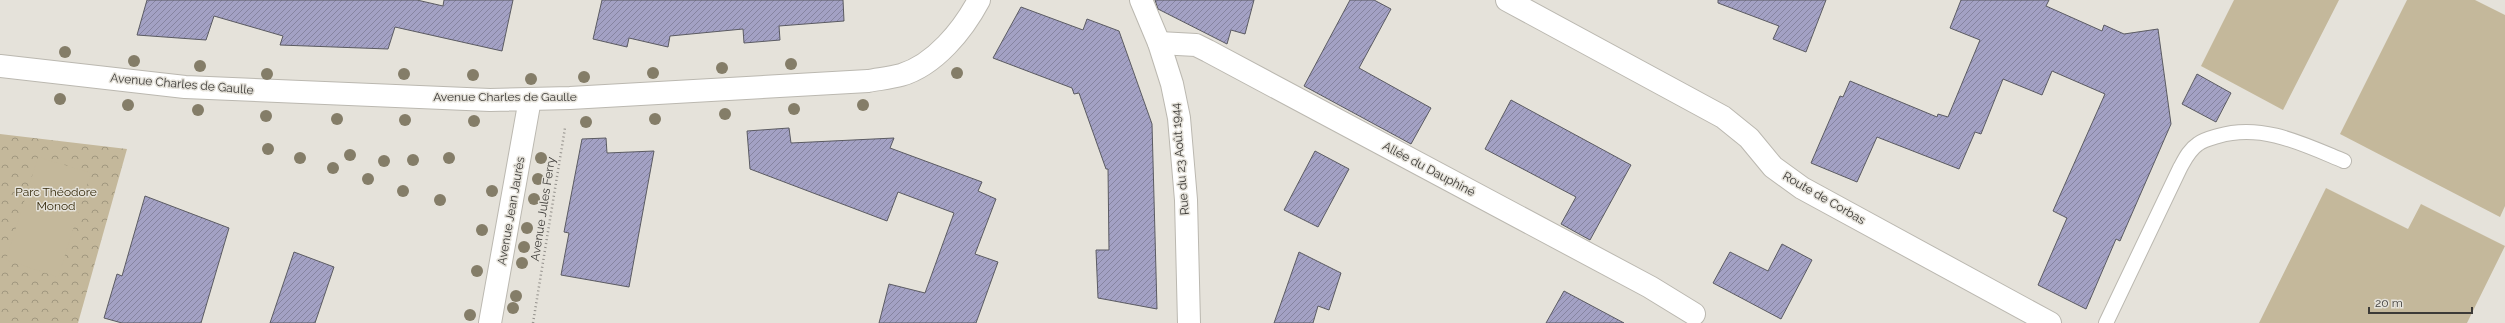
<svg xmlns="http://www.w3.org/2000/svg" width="2505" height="323" viewBox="0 0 2505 323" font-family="Raleway,sans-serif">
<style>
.park{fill:url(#park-crowns)}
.pitch{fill:#c4b89b}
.building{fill:url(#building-hatch);stroke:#5b5b62}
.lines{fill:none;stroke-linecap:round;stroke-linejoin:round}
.service-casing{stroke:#bbb8b0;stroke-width:16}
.minor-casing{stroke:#bbb8b0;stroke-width:24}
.tertiary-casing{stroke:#bbb8b0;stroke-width:24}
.secondary-casing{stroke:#bbb8b0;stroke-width:24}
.path{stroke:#93908b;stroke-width:2.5;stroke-dasharray:1 3;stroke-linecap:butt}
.service{stroke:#fff;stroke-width:14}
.minor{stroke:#fff;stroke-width:22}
.tertiary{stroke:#fff;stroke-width:22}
.secondary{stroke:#fff;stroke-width:22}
.tree{fill:#847d68}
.labels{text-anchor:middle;stroke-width:3;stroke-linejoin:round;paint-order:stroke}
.street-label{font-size:12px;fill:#3c3a37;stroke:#e5e2da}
.park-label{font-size:12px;fill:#352a0b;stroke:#e5e2da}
</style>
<defs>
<pattern id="park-crowns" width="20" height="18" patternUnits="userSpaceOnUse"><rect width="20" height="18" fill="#c4b89b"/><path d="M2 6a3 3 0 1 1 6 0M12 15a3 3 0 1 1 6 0" fill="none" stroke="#a0977f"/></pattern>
<pattern id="building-hatch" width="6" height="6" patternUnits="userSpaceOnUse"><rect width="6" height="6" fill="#a3a1c4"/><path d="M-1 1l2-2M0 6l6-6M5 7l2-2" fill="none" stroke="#8684a0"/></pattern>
</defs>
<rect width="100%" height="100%" fill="#e5e2da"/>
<path class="park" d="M0 134 127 149 78 323H0Z"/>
<path class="pitch" d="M2234 0H2339L2283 110 2201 66Z
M2407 0H2475L2505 15V206L2500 217 2340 134Z
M38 157 91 173 58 277 6 260Z
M2326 188 2408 229 2421 204 2505 246 2467 323H2259Z"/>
<path class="building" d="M147 0H417L443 6 444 0H513L502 51 395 27 388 49 280 45 283 36 214 16 206 40 137 35Z
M602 0H843L844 21 779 26 780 40 744 43 743 29 670 36 668 47 629 38 627 47 593 39Z
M1155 0H1254L1245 34 1231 30 1227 44 1158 9Z
M1350 0H1374L1391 9 1359 68 1431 108 1411 144 1304 86Z
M1718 0H1826L1806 52 1773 39 1779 26 1718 3Z
M1961 0H2049L2046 6 2102 31 2104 25 2124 34 2158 29 2171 124 2120 241 2116 239 2086 309 2038 285 2067 218 2053 211 2105 94 2052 71 2042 95 2003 79 1981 134 1975 132 1959 169 1877 137 1857 182 1811 163 1840 96 1843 97 1850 81 1937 117 1938 114 1948 117 1980 40 1950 28Z
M1021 7 1083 30 1087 19 1119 31 1152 124 1157 309 1098 298 1096 250H1109L1108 169H1106L1079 93 1074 94 1072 88 993 58Z
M2197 74 2231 93 2216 122 2182 104Z
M1511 100 1631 165 1590 240 1561 224 1576 197 1485 149Z
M789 128 791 143 894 138 890 148 982 182 978 191 996 199 975 254 998 262 976 323H879L889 284 925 293 954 213 898 192 887 221 750 169 747 131Z
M606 138 607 153 654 151 629 287 561 275 569 233 564 232 582 139Z
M1315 151 1349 169 1318 227 1284 210Z
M145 196 229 228 201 323H122L104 318 117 274 122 276Z
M1782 244 1812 260 1781 319 1713 283 1730 252 1768 271Z
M294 252 334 267 315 323H270Z
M1299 252 1341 273 1329 310 1318 306 1313 323H1274Z
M1564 291 1624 323H1546Z"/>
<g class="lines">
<g class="service-casing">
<path id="service" d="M2106 323 2180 168C2185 159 2189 150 2198 144 2203 140 2211 138 2218 136 2262 123 2303 144 2344 161"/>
</g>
<g class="minor-casing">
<path id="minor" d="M1159 43 1196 45 1208 51 1650 287 1694 314
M0 66 185 87 490 100 570 98 868 81C878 79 890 78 901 75 935 65 963 30 979 0
M490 323 530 99"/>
</g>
<g class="tertiary-casing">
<path id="tertiary" d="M1507 0 1723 117 1749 138 1773 167 1802 188 2050 323"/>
</g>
<g class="secondary-casing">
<path id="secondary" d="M1141 0 1159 43 1172 84 1179 118 1186 200 1189 323"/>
</g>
<path class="path" d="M533 323 565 128"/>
<use href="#service" class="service"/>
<use href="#minor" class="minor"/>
<use href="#tertiary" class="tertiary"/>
<use href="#secondary" class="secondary"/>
</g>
<g class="tree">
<circle cx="65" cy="52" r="6"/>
<circle cx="134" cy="61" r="6"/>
<circle cx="791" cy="64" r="6"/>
<circle cx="200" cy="66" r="6"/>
<circle cx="722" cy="68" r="6"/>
<circle cx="653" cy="73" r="6"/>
<circle cx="957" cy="73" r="6"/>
<circle cx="267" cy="74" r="6"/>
<circle cx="404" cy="74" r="6"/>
<circle cx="473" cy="75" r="6"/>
<circle cx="584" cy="77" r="6"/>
<circle cx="531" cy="79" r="6"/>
<circle cx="60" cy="99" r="6"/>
<circle cx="128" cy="105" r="6"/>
<circle cx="863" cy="105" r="6"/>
<circle cx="794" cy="109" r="6"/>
<circle cx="198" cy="110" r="6"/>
<circle cx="725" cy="114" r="6"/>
<circle cx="266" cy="116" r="6"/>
<circle cx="337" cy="119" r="6"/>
<circle cx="655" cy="119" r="6"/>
<circle cx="405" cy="120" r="6"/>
<circle cx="474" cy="121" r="6"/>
<circle cx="586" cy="122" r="6"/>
<circle cx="268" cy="149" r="6"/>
<circle cx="350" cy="155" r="6"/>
<circle cx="300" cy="158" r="6"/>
<circle cx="449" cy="158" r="6"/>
<circle cx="541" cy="158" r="6"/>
<circle cx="413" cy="160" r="6"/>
<circle cx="384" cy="161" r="6"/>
<circle cx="333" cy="168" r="6"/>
<circle cx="368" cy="179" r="6"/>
<circle cx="538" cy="179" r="6"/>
<circle cx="403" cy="191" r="6"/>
<circle cx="492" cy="191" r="6"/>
<circle cx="534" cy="199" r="6"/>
<circle cx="440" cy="200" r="6"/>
<circle cx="527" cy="228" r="6"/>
<circle cx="482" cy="230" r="6"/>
<circle cx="524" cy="247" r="6"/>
<circle cx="522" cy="263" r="6"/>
<circle cx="477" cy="271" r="6"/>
<circle cx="516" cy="296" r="6"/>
<circle cx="513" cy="308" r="6"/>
<circle cx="470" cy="315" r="6"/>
</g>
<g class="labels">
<g class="street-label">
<text transform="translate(182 84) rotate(5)" y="4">Avenue Charles de Gaulle</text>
<text x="505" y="101">Avenue Charles de Gaulle</text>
<text transform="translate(1180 159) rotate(-95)" y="4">Rue du 23 Août 1944</text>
<text transform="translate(1429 169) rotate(28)" y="4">Allée du Dauphiné</text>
<text transform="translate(1824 198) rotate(30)" y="4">Route de Corbas</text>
<text transform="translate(543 209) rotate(-81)" y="4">Avenue Jules Ferry</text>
<text transform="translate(511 211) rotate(-80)" y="4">Avenue Jean Jaurès</text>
</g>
<g class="park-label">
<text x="56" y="196">Parc Théodore<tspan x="56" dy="14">Monod</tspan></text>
</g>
</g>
<path d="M2369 307v6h103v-6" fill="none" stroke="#3c3a37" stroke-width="2"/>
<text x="2375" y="307" font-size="12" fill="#3c3a37" stroke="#e5e2da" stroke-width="3" paint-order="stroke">20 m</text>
</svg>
